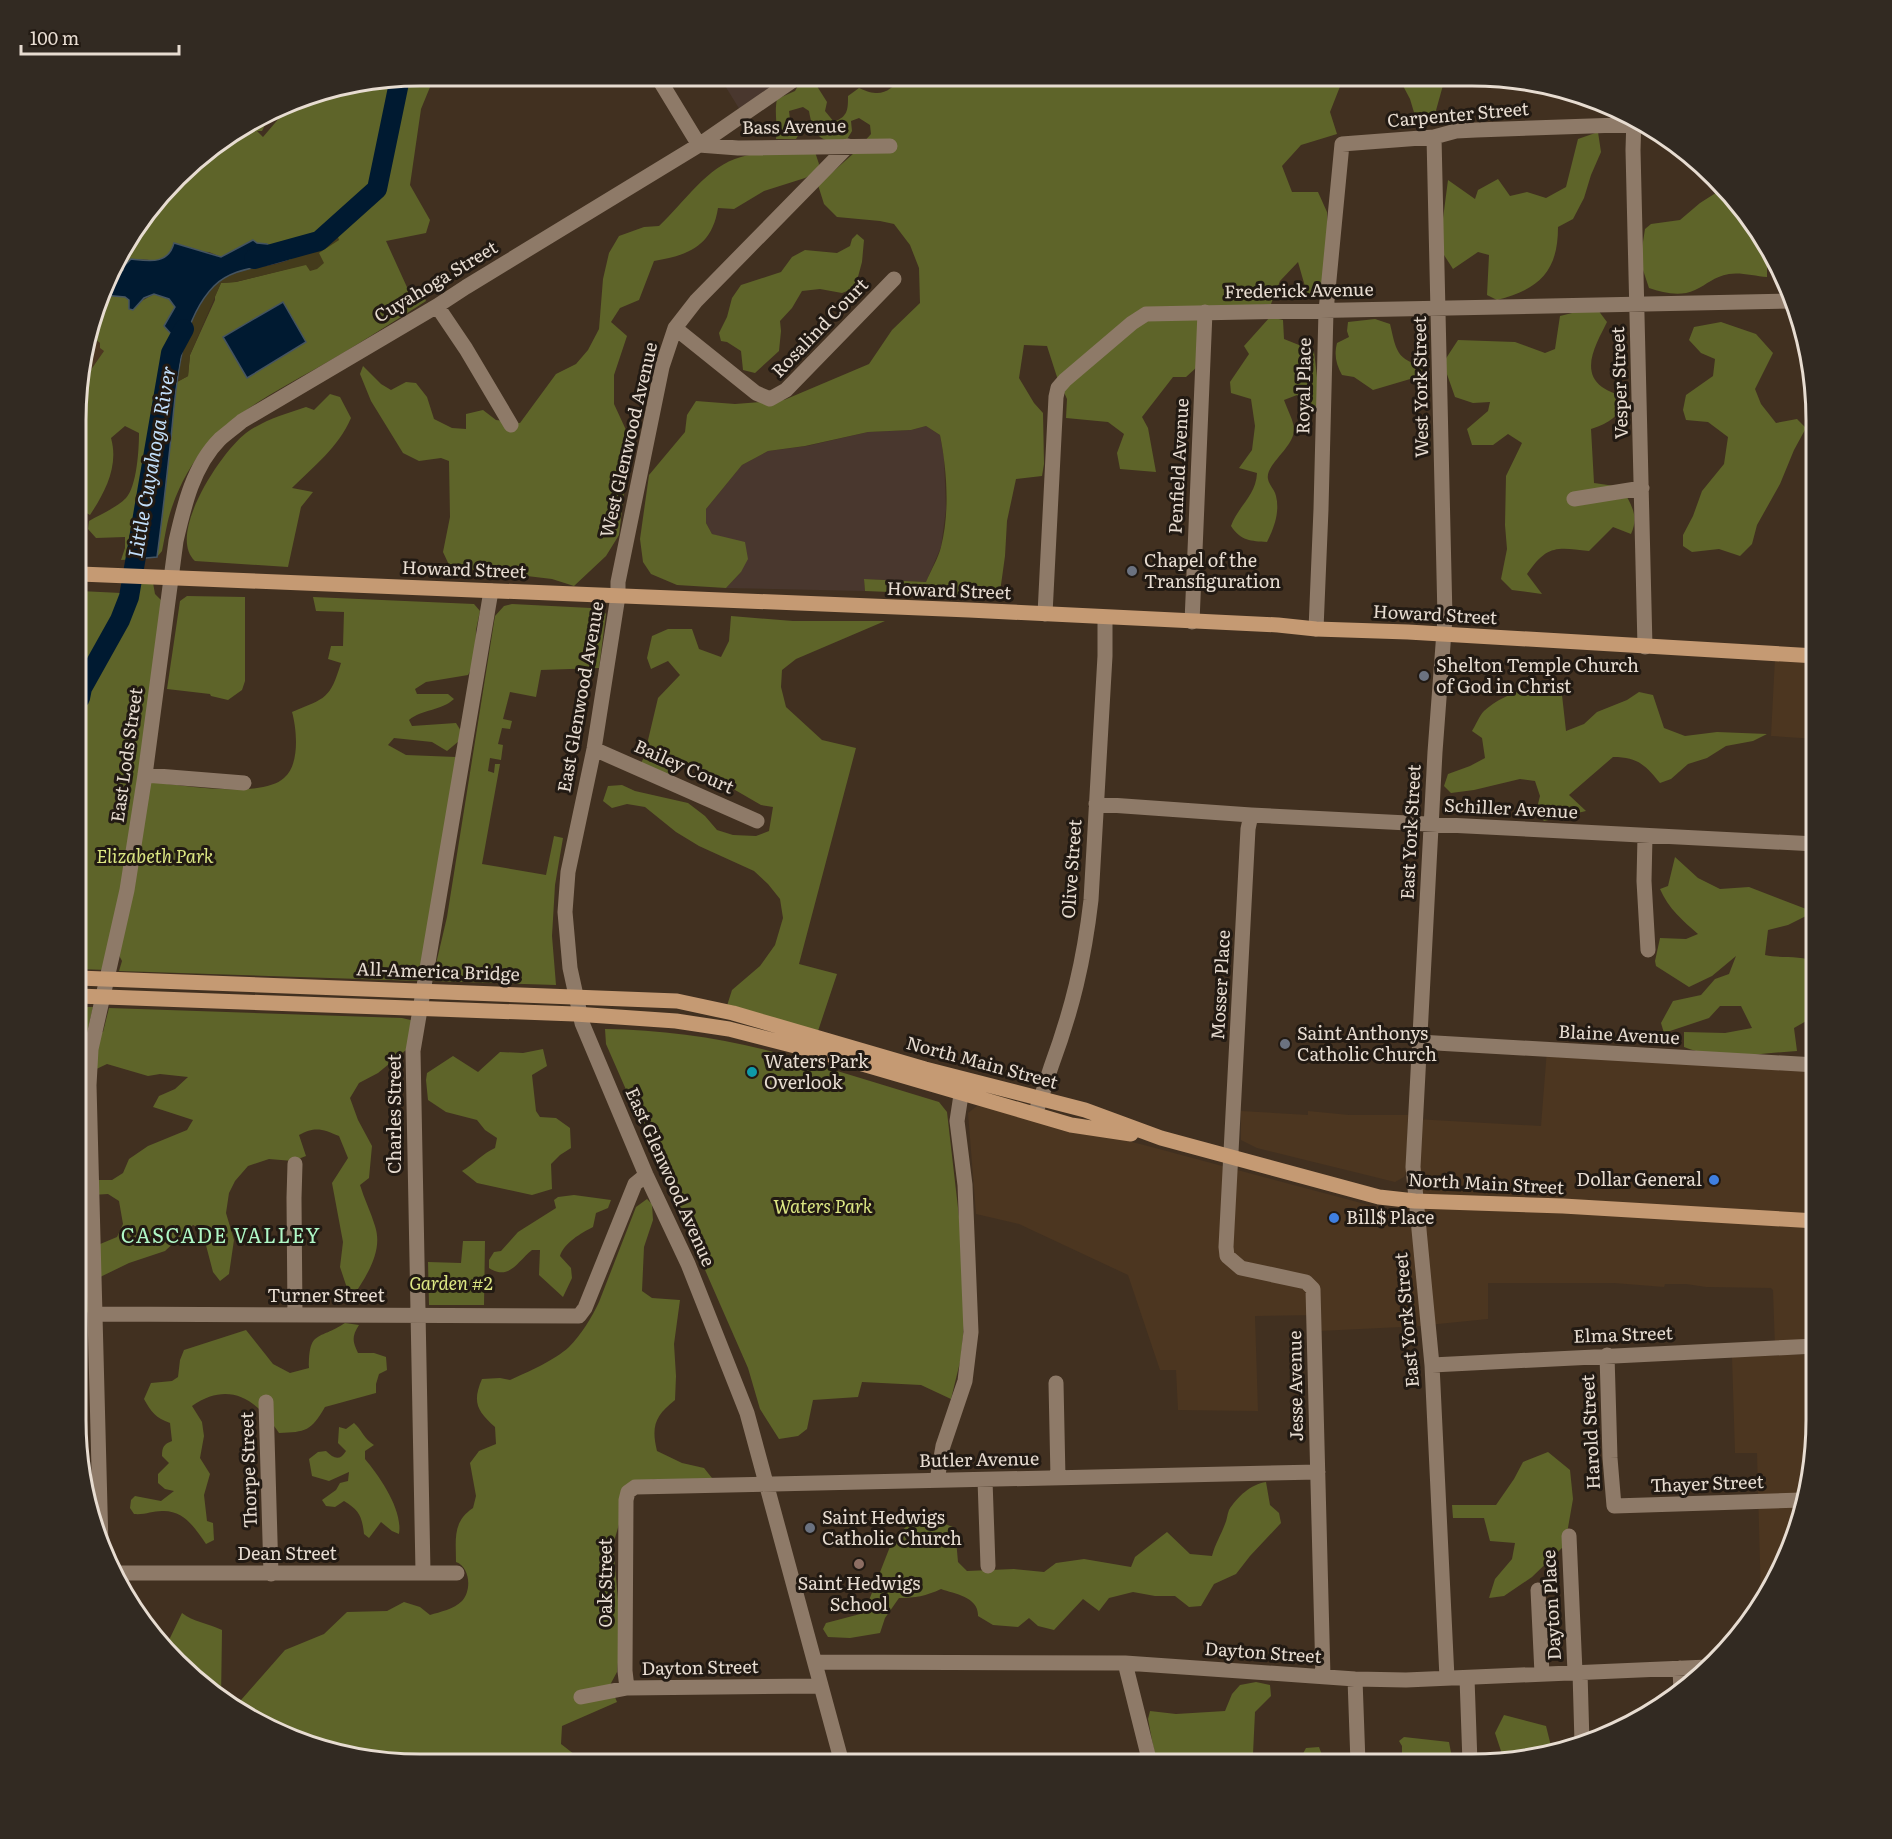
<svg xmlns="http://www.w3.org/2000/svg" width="1892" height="1839" viewBox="0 0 1892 1839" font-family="Literata,serif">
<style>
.built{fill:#4c3620}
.industrial{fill:#49372e}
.green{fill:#5e6429}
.sand{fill:#443b1b}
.water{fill:#001a31;stroke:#455461;stroke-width:1.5}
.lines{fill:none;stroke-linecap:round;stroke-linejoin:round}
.river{stroke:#001a31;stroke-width:20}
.minor{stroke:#8e7a68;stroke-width:15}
.major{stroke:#c59a73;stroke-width:15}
.worship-dot{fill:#6b7280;stroke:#221a13;stroke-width:2}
.culture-dot{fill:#0f9aa8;stroke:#221a13;stroke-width:2}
.shop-dot{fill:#3f7fe0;stroke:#221a13;stroke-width:2}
.education-dot{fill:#8d6e63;stroke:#221a13;stroke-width:2}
.labels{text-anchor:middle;stroke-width:6;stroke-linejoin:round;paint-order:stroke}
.street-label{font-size:18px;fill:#e7dcd1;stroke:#221a13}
.poi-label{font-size:18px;fill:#e7dcd1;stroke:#221a13;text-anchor:start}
.park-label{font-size:18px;font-style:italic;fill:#dce783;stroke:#221a13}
.water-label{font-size:20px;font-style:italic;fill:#c2dffb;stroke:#221a13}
.neighbourhood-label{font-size:20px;letter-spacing:1.5px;fill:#aff8c6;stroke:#221a13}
.rim{fill:none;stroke:#e7dcd1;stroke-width:3}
</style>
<rect width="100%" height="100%" fill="#413020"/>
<path class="built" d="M89 335 100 343V346L104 351 81 384 82 352Z
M1775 658 1816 660V739L1771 736Z
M1547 1050 1816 1065V1346L1775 1348 1773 1290 1771 1288 1706 1287 1686 1284H1665L1664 1287 1614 1283H1488V1319L1428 1325 1415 1119 1541 1126Z
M977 1106 995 1108 1144 1145 1410 1216 1415 1251 1422 1326 1319 1331V1315L1255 1316 1258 1411 1178 1410 1176 1370H1160L1128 1275 1019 1224 976 1214 968 1113Z
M1241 1111 1308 1115V1111L1349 1115H1408L1406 1173 1404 1177 1395 1182 1257 1148 1241 1140Z
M1816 1354V1442L1781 1572 1764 1600H1761L1757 1453H1735L1732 1357Z"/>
<path class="industrial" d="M719 76H787L740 110Z
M926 426 940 435 944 457 946 509 941 547 926 582 864 579 865 591 726 588 741 572 733 541 712 534 706 523V509L742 465 768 451 807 446 868 432 911 430Z"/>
<path class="green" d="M419 75H435L421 109 410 185 430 220 426 233 386 241 411 296 422 290 426 301C390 324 354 347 317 368 251 405 199 430 172 507 167 521 165 537 162 551L157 557 177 382 188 376 190 355 215 300V296L221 283 236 282 299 266C287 261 278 249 267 244 256 240 231 253 221 257L209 252 172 250C156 269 155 257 138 260 132 262 117 274 110 278L121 247 192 160 265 118 266 123 262 131H257L263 137 292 103 308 93 400 78 397 94 392 97 401 93 406 77Z
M906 76 1445 78 1435 114 1419 129 1410 99 1401 82 1364 79 1341 84 1330 112 1337 134 1301 145 1282 166 1292 192H1318L1327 212 1328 237 1324 295 1308 297 1298 262 1280 281 1271 304 1231 307 1200 326 1197 367 1186 377H1173L1142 417 1148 428 1156 472 1120 469 1117 453 1124 434 1108 422 1066 418 1067 399 1057 377 1047 346 1024 345 1019 378 1034 403 1043 413 1044 464 1042 476 1016 479 1007 521 1005 556 1000 592 963 595 865 591 864 579 926 582C931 570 938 559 941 547 950 512 947 470 940 435L926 426 911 430 868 432 805 446 768 451 742 465 706 509V523L712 534 745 542 748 559 741 572 726 588 677 585 651 574 643 562 640 539 649 475 685 432 687 415 696 401 735 404 784 400 869 364 892 330 920 303 919 268 910 245 894 224 880 221 837 217 824 204 818 185 854 153 871 134 870 125 859 118 851 121 852 131 846 141C820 144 813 135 809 111L803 107 789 111 791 128 799 134 796 139H776C778 125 774 113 777 99L795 91 799 84 815 83 827 102 825 111 834 122C848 116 848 110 848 96L859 88C883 99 887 91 906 76Z
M1598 132 1601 152 1591 175 1584 198 1573 219 1558 227C1558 272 1539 289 1497 300L1487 295 1489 255 1478 252 1453 269 1444 255 1441 234 1448 180 1475 199 1478 190 1498 179 1510 196 1527 192 1546 198 1566 187 1578 139Z
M802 151 815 152 819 164 818 171 805 178 764 191 734 209 718 208C712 246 689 255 654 261L639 300 620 308 611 322 627 336 614 375V404L632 443 625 485 619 535 606 556 574 586 552 579 450 567 443 552 450 517 449 461 441 458 419 461 403 453 371 401 360 374 363 366 381 384 391 390 406 382 416 383 427 397 434 419 452 428 466 429V414L483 410 496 420 520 423 556 374 576 364 588 350 599 329 603 279 609 253 619 236 644 227 659 226C684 203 707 166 741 157 759 152 782 153 802 151Z
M1722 189 1739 203 1736 214 1749 216 1767 250V277C1755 276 1740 272 1729 274 1713 277 1708 284 1695 290 1680 297 1664 293 1649 288L1640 261 1645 229 1651 224 1680 220 1700 203Z
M857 234 864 240 862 262 855 288 842 293 820 289 802 291 792 308 780 321 781 331 779 351 755 373 743 370 741 351 727 342 721 341 719 333 727 317 732 298 741 285 781 272 792 257 805 250 837 253 850 246 852 239Z
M154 294 169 299 175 307 164 326 172 335 171 353 135 559 121 560 125 548V537L96 538 88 529 89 521C101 514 116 508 126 498 137 486 139 449 139 433L125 426 111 438C119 466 105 492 90 515L81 510V384L104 351 100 348V343L92 337 91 328 103 295 125 297 138 303Z
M1598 310 1607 322C1598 341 1579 370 1602 387 1609 392 1620 395 1628 399 1616 417 1612 422 1591 429L1594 483 1622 487C1630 504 1640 515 1631 534L1613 527 1589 551C1556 547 1547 545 1527 574L1542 594 1512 590 1501 579 1507 549 1505 525 1506 476 1522 443 1508 434 1493 445H1472L1467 429 1488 411 1490 402 1473 403 1455 397 1443 363 1458 340 1515 342 1545 353 1555 349 1560 316 1580 311Z
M1270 317 1283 320 1284 339 1314 351 1317 377V413L1297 395 1284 400C1287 409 1295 423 1294 431 1292 449 1265 465 1268 479 1269 485 1275 490 1276 496 1280 512 1274 528 1267 542 1251 541 1241 541 1231 526 1238 506 1256 496 1257 473L1239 468 1252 450 1255 426 1251 399 1231 393 1230 382 1249 354 1244 346Z
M1375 319 1390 324C1396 349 1396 361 1425 366L1417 377 1373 390 1354 377 1342 375C1336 364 1334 355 1337 343L1349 337 1347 331 1348 322Z
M1721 322 1756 334 1773 353 1755 389 1761 404 1776 423 1797 419 1806 428 1794 450 1780 484 1757 525 1752 544 1740 556 1719 549 1692 552 1683 546V535L1693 516 1702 491 1724 464 1728 437 1708 422 1686 420 1683 410 1686 395 1713 376 1715 359 1701 353 1689 340 1694 327Z
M330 394 340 397 351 418C338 448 314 466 292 488L313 492 301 507 288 567 195 561C166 535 221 452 246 433 264 420 285 414 306 407L314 410Z
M121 575 152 577 155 594 162 601 151 782C181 785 261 799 284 778 300 765 297 730 292 712 326 698 330 699 341 663L328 659 331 646H343L344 612 316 611 313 597 474 604 480 611 476 630 475 662 468 675 426 682 415 689 417 694H448L454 699C441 711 422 709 409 720L412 726 456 723 461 731 459 741 447 751 432 742 394 738 388 745 406 755 456 757 420 981 119 971 122 961 112 942 106 970 78 969 80 591 121 593Z
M187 596 245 597V681L242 690 228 700 211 696 210 694 167 689 180 601Z
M512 604 591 608 602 609 606 614 599 668 541 670 536 697 510 692 503 719 512 721 510 729 502 728 498 744 503 745 501 760 490 758 488 771 494 773 495 764H500L482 864 546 875 554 836 563 838 555 885 552 936 556 985 432 981 447 917 495 616 504 606Z
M731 616 793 621H885L796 659 782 670 781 687 786 707 822 740 856 748 799 964 837 974 816 1037 725 1012 732 990 760 966 775 945 783 918 780 899 768 884 754 871 699 846 676 832 645 807 627 804 612 808 603 801 608 786 622 785 635 791 688 803 705 816 717 830 733 835 756 836 769 831 773 807 761 805 685 761 671 778 640 765 644 757 658 698 680 675 668 661 651 669 647 658 652 636 668 629H692L699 649 721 657 729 641Z
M1549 685 1562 695 1566 731 1584 724 1597 712 1627 700 1639 692 1653 695 1664 728 1685 736 1717 732 1767 734 1753 741 1726 746 1707 758 1688 764 1671 779 1660 783C1645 765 1638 757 1613 757L1569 795 1586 811 1544 821 1536 812 1540 796 1535 781 1520 779 1474 790 1451 793 1444 786 1448 774 1470 766 1485 758 1482 738 1472 731C1476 725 1479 716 1484 711 1500 696 1528 686 1549 685Z
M1675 857 1698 878 1720 889 1749 887 1814 912 1788 925 1768 930 1765 955C1781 959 1802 954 1816 963V1010L1815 1016 1794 1028 1797 1051C1759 1053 1721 1062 1684 1047V1032L1725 1033 1752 1028 1741 1006H1720L1709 1018 1664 1033 1661 1023 1673 1001 1701 995 1715 979 1729 974 1736 956 1712 976 1689 987 1656 966 1655 961 1660 938 1686 939 1698 934C1683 921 1668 908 1660 889L1668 886Z
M78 1007H93L87 1033H78Z
M109 1008 402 1018 419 1022 406 1050 378 1073 359 1083 350 1098 358 1120 372 1146 369 1178 360 1185C364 1199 371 1212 375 1226 384 1253 364 1279 351 1300L340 1267 343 1242 332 1183 348 1158 339 1136C323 1129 315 1126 299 1135L306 1156 293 1161 269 1159 248 1166 235 1181 229 1193 226 1213 234 1240 229 1274 220 1281 213 1272 202 1230 193 1225 165 1251 129 1263 94 1280 93 1247 117 1237 123 1224 119 1201 108 1194 92 1195 91 1180H112L123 1173 129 1159 148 1146 187 1130 193 1120 153 1107 159 1096 175 1089 188 1077 160 1074 148 1076 107 1064 90 1072 94 1033 103 1032Z
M605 1029C674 1030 741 1041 806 1061H815L834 1067V1070L939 1102 947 1112 961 1234 965 1314 961 1358 951 1399 921 1385 862 1382 858 1397 813 1400 807 1429 798 1436 779 1439 760 1409 748 1368 606 1044Z
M543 1049 547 1066 532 1075 536 1111 540 1117 556 1118 570 1128 571 1148 560 1155 551 1164 552 1189 532 1195 477 1183 462 1171C474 1164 483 1153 495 1148L497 1138 485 1130 477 1120 446 1112 428 1100 426 1080 427 1073 453 1056 478 1072 500 1052 523 1053Z
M574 1195 611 1200 608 1208 596 1213 593 1227C581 1233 564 1243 560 1256L571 1268 572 1278 563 1297 539 1275 540 1250H532C517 1262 509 1281 489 1268V1260L494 1252 501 1251 518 1232 556 1208 554 1200 558 1197Z
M647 1199 652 1204 653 1220 644 1247 642 1291 652 1298 680 1300 674 1344 676 1376 675 1400C655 1416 651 1426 657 1451L682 1463 704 1468 716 1483H673L654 1479 635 1487 626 1500 613 1545 621 1633 617 1672 610 1685 617 1702 562 1726 561 1744 579 1758 644 1763 667 1755 666 1763H397L267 1728 234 1708 285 1650 324 1634 347 1612 387 1611 404 1602 420 1607 430 1615C440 1612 454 1609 462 1601 472 1590 470 1567 456 1562 456 1540 452 1522 473 1508L476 1496 470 1463 479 1451 496 1444 495 1427C477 1411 472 1402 482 1379L500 1378 510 1380C528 1372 555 1360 569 1347 581 1335 592 1317 599 1302L636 1207Z
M463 1241H485L484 1305H429L428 1262 461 1263Z
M86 1248V1284L90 1312 76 1314 77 1253 79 1249Z
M345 1323 359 1325C352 1336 352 1341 358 1353H374L386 1357 387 1370 379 1374 376 1384V1393L325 1407C311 1431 306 1432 279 1433 257 1400 230 1380 192 1406L202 1422 204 1436 200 1458 210 1474 204 1495 207 1521 213 1523 214 1540 206 1544C195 1528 184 1510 162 1511 152 1511 145 1515 134 1514L130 1508 131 1500 135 1496 161 1501 174 1491 165 1489 158 1483V1474L169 1463 162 1456C162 1447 164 1444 172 1441L170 1423C156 1418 151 1412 144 1399L151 1383 172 1381 178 1377 180 1360 184 1350 246 1330 273 1364 290 1373 309 1368C309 1329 318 1341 345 1323Z
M354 1423C362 1430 364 1439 374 1445L365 1451V1459C380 1477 403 1510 399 1534L392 1531 381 1522 369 1538 364 1534C362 1516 359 1510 344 1501L335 1507 326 1506 322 1500 336 1490 340 1483 348 1481 349 1472 329 1481 312 1476 309 1459 318 1452 326 1451C334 1459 340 1461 346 1451L338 1443 339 1427 346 1429Z
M1548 1452 1570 1470 1573 1499 1565 1545 1532 1577 1504 1596 1489 1598 1495 1579 1512 1559 1515 1543 1490 1541 1484 1518H1453L1452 1505H1496L1514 1479 1523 1462Z
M1266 1482 1270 1505 1279 1513 1281 1523 1250 1556 1236 1574 1214 1584 1201 1606 1189 1607 1175 1596H1155L1133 1592 1109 1598 1099 1611 1083 1599 1054 1630 1038 1626 1029 1618 1018 1627 993 1625 978 1616C979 1597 955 1594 941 1589 926 1596 915 1598 899 1598L885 1618 880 1633 850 1638 828 1637 823 1629 826 1623 864 1613 893 1539 910 1523 936 1520 955 1528 958 1562 967 1571 1014 1569 1044 1572 1056 1563 1084 1559 1131 1567 1135 1557 1167 1532 1190 1554 1212 1556C1215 1544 1221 1535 1225 1524 1227 1520 1227 1515 1229 1510 1237 1497 1251 1484 1266 1482Z
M182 1613C193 1622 208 1623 222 1630L221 1700 209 1693 171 1654 170 1638Z
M1256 1682 1270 1685 1271 1696 1255 1712 1253 1754 1260 1763H1169L1156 1761 1148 1719 1150 1711 1176 1714 1225 1711 1232 1694 1240 1685Z
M1504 1715 1546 1726 1552 1750 1509 1760V1756L1502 1754 1495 1733Z
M1404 1737 1449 1742 1453 1763H1402V1746L1399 1741Z
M1319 1747 1325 1763H1298L1306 1748Z"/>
<path class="sand" d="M337 234 339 240 319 253 324 263 317 269 310 271 306 265 235 282 221 283 190 355 188 376 177 382C179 349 199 284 235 272 253 266 276 268 293 258 301 253 307 245 314 240 320 237 330 236 337 234Z"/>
<path class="water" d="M253 240 257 243 267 244 286 260C262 268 233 267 214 286 176 325 176 397 170 447 166 484 162 520 157 557L135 559 171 353 172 335 164 326 175 307 169 299 154 294 144 298 133 310 129 309V300L125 297 103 295 110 277 123 270 122 268 131 259C149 261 168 265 174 243L221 257Z
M283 302 306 342 247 378 223 337Z"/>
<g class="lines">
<path class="river" d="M254 259 319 241 377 189 400 78
M80 698 82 688 120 620 129 597 171 353 184 329"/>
<path class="minor" d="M657 76 699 145 738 148 890 146
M1634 117 1633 150 1645 647
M1434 137 1445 618 1435 752 1413 1167 1432 1365 1447 1678
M437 306 466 349 511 425
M675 328 756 393 770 399 786 390 894 279
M1574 499 1642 488
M1045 614 1056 397 1058 388 1065 380 1132 323 1146 314 1795 301
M1192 622 1205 312
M1316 629 1321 509 1326 311 1342 144 1434 137 1456 131 1476 130 1649 124
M594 749 757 821
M145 775 244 783
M1096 804 1251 815 1816 844
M1251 815 1248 829 1226 1247 1227 1256 1241 1268 1306 1282 1313 1289 1323 1677
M1645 836 1644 881 1648 950
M1419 1042 1816 1065
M1036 1111C1042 1097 1046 1082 1051 1067 1072 1010 1084 961 1091 900L1105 656V618
M295 1164 294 1198 295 1315
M96 1314 579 1316 585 1308 635 1184 646 1175
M1607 1355 1610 1458 1614 1506 1801 1500
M1432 1365 1816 1346
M1056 1383 1058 1478
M266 1402 271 1574
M937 1480 943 1446 965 1381 971 1332 965 1185 957 1121 963 1082
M985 1480 988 1566
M1569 1536 1575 1672
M101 1546 89 1085 91 1049 127 890 145 775 176 541C184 506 193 466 220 439 227 433 235 427 242 421L437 306 466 287 699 145 799 76
M423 1572 413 1051 491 591
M116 1573H457
M1538 1590 1542 1674
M815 1662 1125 1663 1355 1679 1406 1680 1708 1667
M1125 1663 1150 1763
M1680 1668 1681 1693
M1580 1672 1582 1743
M1467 1678 1470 1763
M1355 1679 1358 1763
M627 1688 625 1671 626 1500 628 1492 635 1487 1318 1472
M581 1697 627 1688 820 1686
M842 1763 747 1413 688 1264 646 1175 582 1023 570 968 565 912 568 872 594 749 618 596V582L662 367 675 328 696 301 848 146"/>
<path class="major" d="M80 574 969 610 1278 625 1316 629 1408 632 1816 656
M78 978 677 1001 733 1013 925 1069 1085 1110 1161 1138 1379 1197 1415 1201 1563 1206 1816 1221
M78 996 575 1014 676 1021 729 1029 842 1058 1071 1125 1131 1134"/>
</g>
<g class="worship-dot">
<circle cx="1132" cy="571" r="6"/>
<circle cx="1424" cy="676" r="6"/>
<circle cx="1285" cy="1044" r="6"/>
<circle cx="810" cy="1528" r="6"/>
</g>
<circle class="culture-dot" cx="752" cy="1072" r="6"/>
<g class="shop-dot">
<circle cx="1714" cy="1180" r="6"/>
<circle cx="1334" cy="1218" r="6"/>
</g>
<circle class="education-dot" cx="859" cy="1564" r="6"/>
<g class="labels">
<g class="street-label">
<text transform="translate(1458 115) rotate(-5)" y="6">Carpenter Street</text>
<text transform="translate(794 127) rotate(-1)" y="6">Bass Avenue</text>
<text transform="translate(436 282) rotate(-31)" y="6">Cuyahoga Street</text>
<text transform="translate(1299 291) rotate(-1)" y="6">Frederick Avenue</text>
<text transform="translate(820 328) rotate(-46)" y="6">Rosalind Court</text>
<text transform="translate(1620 383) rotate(-92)" y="6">Vesper Street</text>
<text transform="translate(1304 386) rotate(-89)" y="6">Royal Place</text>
<text transform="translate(1421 387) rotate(-91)" y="6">West York Street</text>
<text transform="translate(629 440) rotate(-77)" y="6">West Glenwood Avenue</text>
<text transform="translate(1179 466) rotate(-87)" y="6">Penfield Avenue</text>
<text transform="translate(464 570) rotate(2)" y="6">Howard Street</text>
<text transform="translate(949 591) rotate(2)" y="6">Howard Street</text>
<text transform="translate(1435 615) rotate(3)" y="6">Howard Street</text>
<text transform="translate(581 697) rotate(-80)" y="6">East Glenwood Avenue</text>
<text transform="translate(127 755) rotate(-82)" y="6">East Lods Street</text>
<text transform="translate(684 767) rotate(24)" y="6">Bailey Court</text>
<text transform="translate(1511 809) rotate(3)" y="6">Schiller Avenue</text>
<text transform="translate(1411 832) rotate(-87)" y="6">East York Street</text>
<text transform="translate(1072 869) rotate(-86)" y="6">Olive Street</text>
<text transform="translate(438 972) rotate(2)" y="6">All-America Bridge</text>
<text transform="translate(1221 985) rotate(-87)" y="6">Mosser Place</text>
<text transform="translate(1619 1035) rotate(3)" y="6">Blaine Avenue</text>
<text transform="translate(982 1063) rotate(15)" y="6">North Main Street</text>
<text transform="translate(395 1114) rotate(-90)" y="6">Charles Street</text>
<text transform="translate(670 1177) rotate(66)" y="6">East Glenwood Avenue</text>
<text transform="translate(1486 1184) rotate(3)" y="6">North Main Street</text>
<text x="326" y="1302">Turner Street</text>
<text transform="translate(1407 1320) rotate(-95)" y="6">East York Street</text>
<text transform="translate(1623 1335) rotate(-2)" y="6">Elma Street</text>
<text transform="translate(1296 1386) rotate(-91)" y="6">Jesse Avenue</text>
<text transform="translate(1591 1432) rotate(-93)" y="6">Harold Street</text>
<text transform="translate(979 1460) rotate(-1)" y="6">Butler Avenue</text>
<text transform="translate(249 1470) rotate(-92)" y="6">Thorpe Street</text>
<text transform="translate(1707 1484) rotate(-2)" y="6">Thayer Street</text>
<text x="287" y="1560">Dean Street</text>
<text transform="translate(606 1583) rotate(-90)" y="6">Oak Street</text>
<text transform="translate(1552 1605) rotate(-93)" y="6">Dayton Place</text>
<text transform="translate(1263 1653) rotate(4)" y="6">Dayton Street</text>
<text transform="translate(700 1668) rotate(-1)" y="6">Dayton Street</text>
</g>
<g class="poi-label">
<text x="1144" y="567">Chapel of the<tspan x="1144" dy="21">Transfiguration</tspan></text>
<text x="1436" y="672">Shelton Temple Church<tspan x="1436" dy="21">of God in Christ</tspan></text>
<text x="1297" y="1040">Saint Anthonys<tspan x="1297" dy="21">Catholic Church</tspan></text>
<text x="764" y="1068">Waters Park<tspan x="764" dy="21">Overlook</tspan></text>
<text x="1702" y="1186" text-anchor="end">Dollar General</text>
<text x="1346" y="1224">Bill$ Place</text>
<text x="822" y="1524">Saint Hedwigs<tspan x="822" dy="21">Catholic Church</tspan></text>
<text x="859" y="1590" text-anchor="middle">Saint Hedwigs<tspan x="859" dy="21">School</tspan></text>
</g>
<g class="park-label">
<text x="155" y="863">Elizabeth Park</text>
<text x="823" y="1213">Waters Park</text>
<text x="451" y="1290">Garden #2</text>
</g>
<g class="water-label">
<text transform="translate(152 462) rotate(-80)" y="7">Little Cuyahoga River</text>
</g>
<g class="neighbourhood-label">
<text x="221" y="1243">CASCADE VALLEY</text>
</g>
</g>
<path d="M0 0H1892V1839H0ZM420 86H1472A334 334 0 0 1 1806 420V1420A334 334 0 0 1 1472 1754H420A334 334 0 0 1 86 1420V420A334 334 0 0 1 420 86Z" fill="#322a22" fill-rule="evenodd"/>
<path class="rim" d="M420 86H1472A334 334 0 0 1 1806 420V1420A334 334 0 0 1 1472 1754H420A334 334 0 0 1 86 1420V420A334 334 0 0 1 420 86Z"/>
<path d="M21 45v9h158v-9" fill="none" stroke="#e7dcd1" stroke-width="3"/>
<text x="30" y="45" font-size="18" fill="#e7dcd1" stroke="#221a13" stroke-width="4.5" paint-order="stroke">100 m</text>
</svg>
